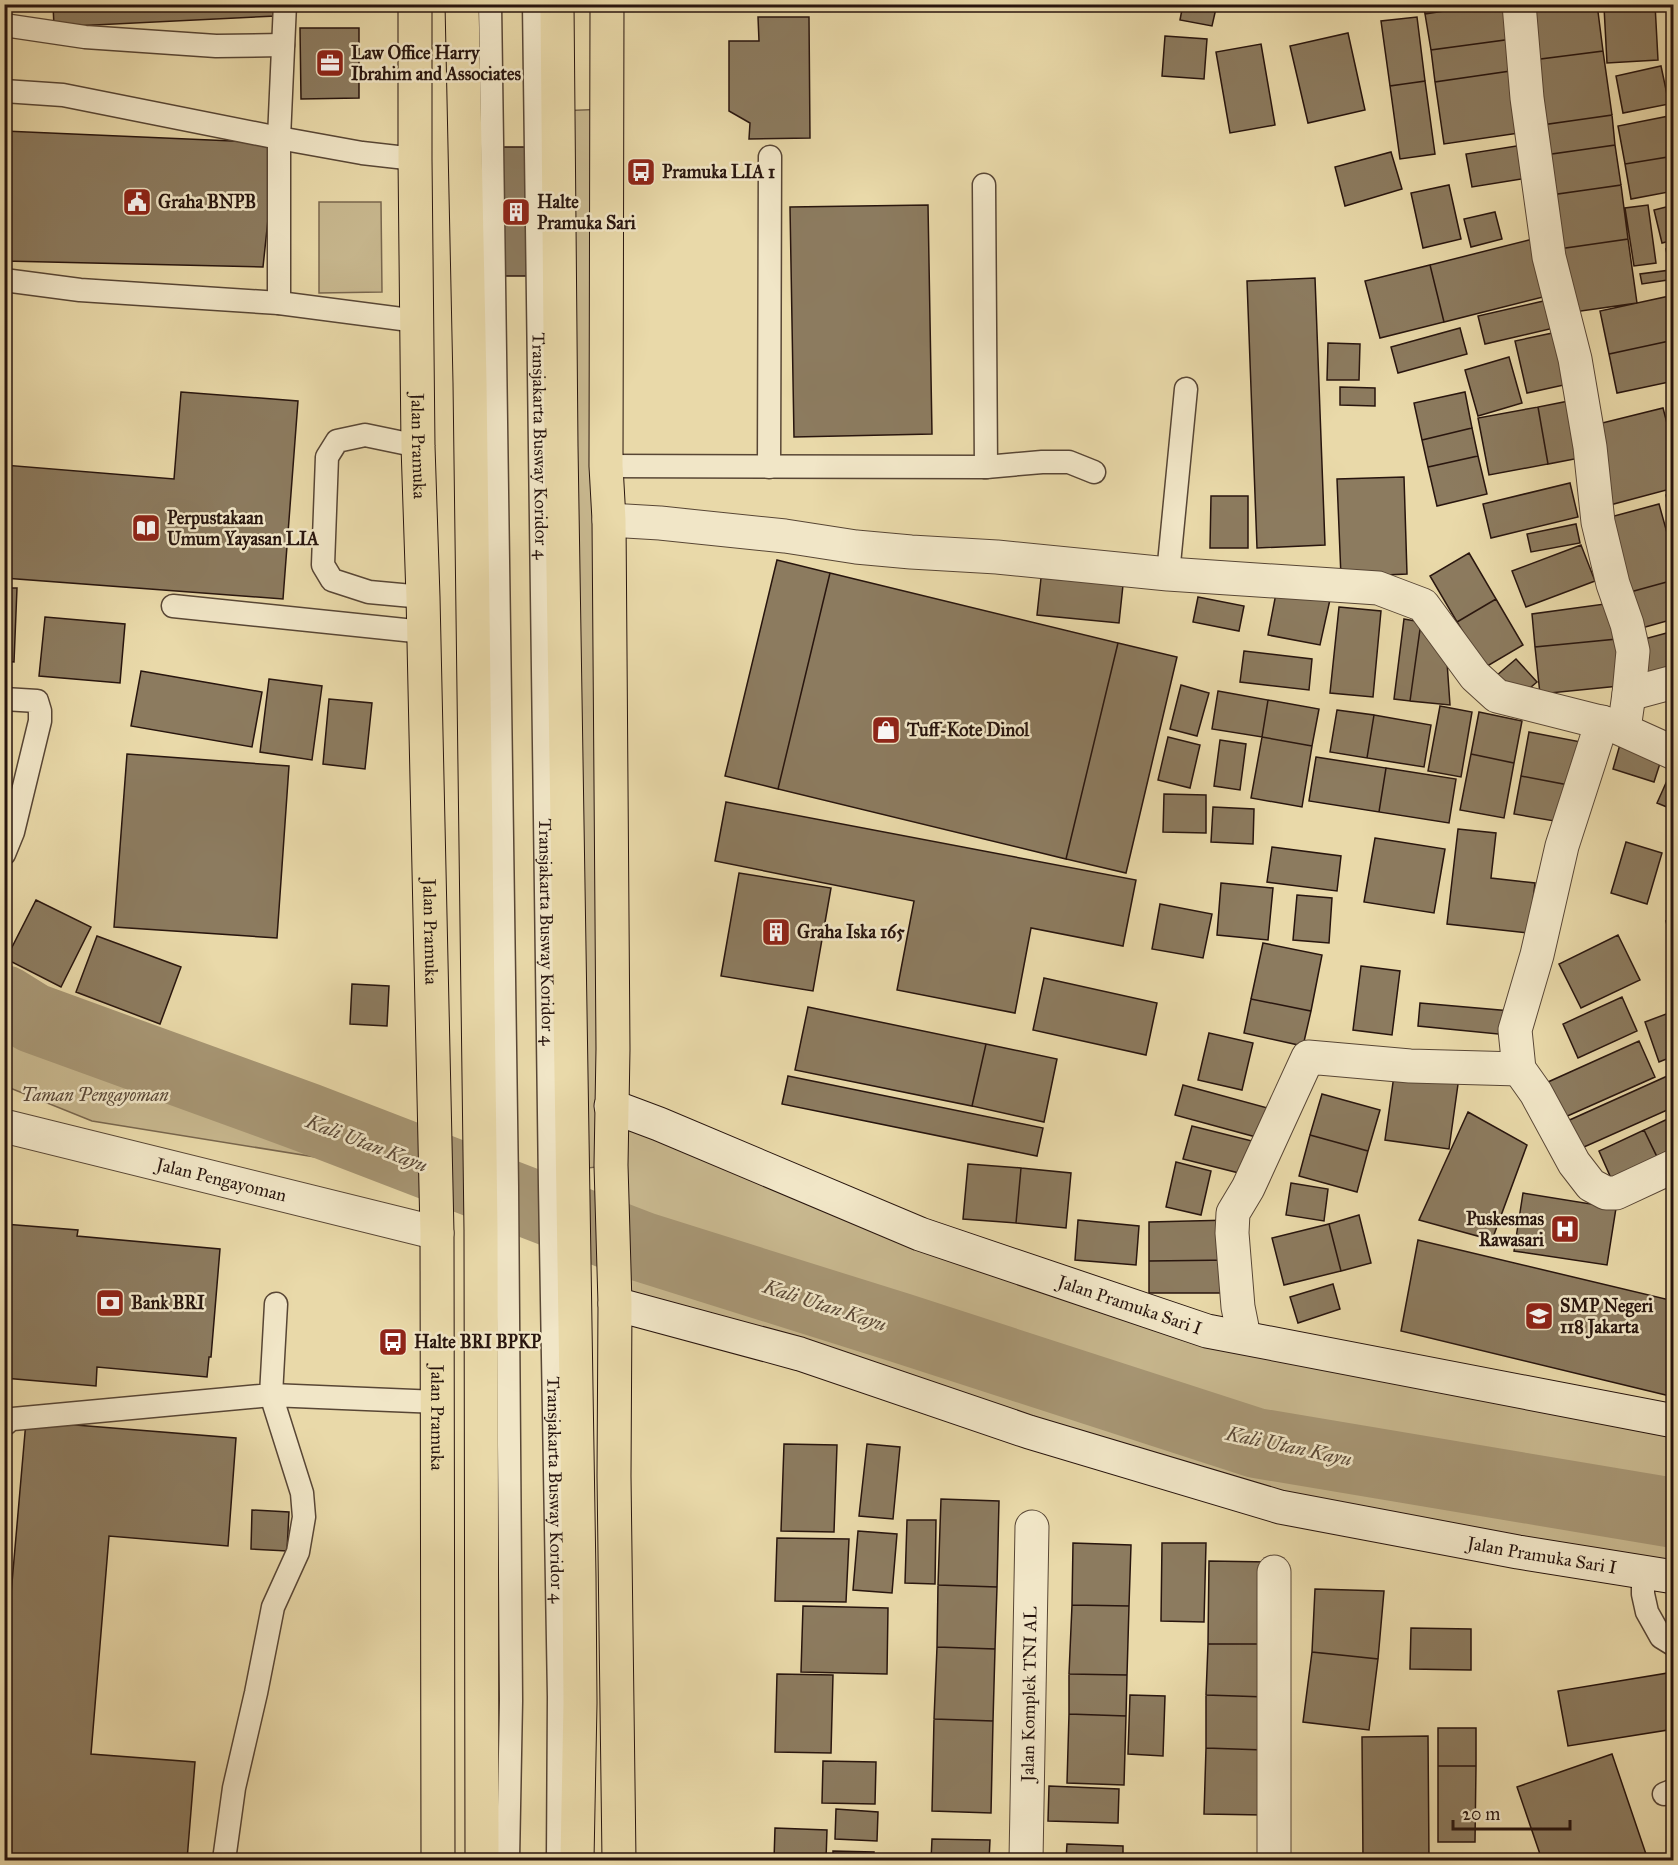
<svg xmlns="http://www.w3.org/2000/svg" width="1678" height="1865" viewBox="0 0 1678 1865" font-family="'IM FELL Great Primer',serif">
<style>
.green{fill:#c8b88f;stroke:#78664e;stroke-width:1.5}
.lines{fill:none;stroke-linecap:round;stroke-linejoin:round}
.river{stroke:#a79674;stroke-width:70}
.building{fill:#8c7b5f;stroke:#28150e;stroke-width:1.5}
.lane-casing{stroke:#584635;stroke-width:25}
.street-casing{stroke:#584635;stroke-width:35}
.secondary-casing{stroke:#28150e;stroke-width:35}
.primary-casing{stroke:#28150e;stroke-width:35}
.lane{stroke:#f1e6c7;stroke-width:22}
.street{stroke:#f1e6c7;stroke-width:33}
.secondary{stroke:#f1e6c7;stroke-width:33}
.primary{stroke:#e9d9a9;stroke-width:33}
.labels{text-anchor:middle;stroke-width:5;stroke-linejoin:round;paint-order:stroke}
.poi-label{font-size:18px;font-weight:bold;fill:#28150e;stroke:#f1e6c7;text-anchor:start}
.street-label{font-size:18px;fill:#28150e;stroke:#f1e6c7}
.park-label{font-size:18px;font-style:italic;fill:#584635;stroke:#f1e6c7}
.water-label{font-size:20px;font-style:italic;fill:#5b4937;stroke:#f1e6c7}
</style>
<rect width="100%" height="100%" fill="#e9d9a9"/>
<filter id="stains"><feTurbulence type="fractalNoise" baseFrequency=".00333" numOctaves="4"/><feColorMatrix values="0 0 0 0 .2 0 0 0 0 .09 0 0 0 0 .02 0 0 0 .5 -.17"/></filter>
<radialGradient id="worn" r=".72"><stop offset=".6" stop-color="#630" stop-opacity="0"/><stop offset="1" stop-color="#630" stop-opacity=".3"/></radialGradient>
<path class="green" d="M607 109 612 1106 1131 1307 1673 1421V1578L1278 1506 622 1300 611 1165 573 1170 558 111Z
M319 202H381L382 292 319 293Z
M4 1031 56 1053 137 1083 325 1140 340 1161 92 1121 5 1086Z"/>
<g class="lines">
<path class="river" d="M4 1000 33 1018 308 1118 643 1247 901 1328 1256 1443 1674 1513"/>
</g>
<path class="building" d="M53 4H275L276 16 54 27Z
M1183 4H1217L1212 26 1180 20Z
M1424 4H1490L1425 14Z
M1490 4H1507L1512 39 1431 50 1425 14Z
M1526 4H1597L1603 51 1533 60Z
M1604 4H1646L1604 7Z
M1655 4 1658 60 1607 63 1604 7Z
M758 17H809L810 138 749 139 750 123 729 111V41H759Z
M1417 17 1425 81 1390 86 1381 21Z
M300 28H359V98L301 99Z
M1348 33 1365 110 1308 123 1290 46Z
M1165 36 1207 39 1204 79 1162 76Z
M1512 39 1517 70 1435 82 1431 50Z
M1261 44 1275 125 1230 133 1216 52Z
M1603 51 1612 115 1542 125 1533 60Z
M1661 66 1669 104 1623 113 1616 76Z
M1517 70 1526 132 1444 144 1435 82Z
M1425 81 1435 154 1400 159 1390 86Z
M1612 115 1615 145 1545 155 1542 125Z
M1674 115V156L1625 164 1618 126Z
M4 131 276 143 263 267 4 261Z
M1529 144 1534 177 1472 187 1466 154Z
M1615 145 1621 185 1551 195 1545 155Z
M502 147H529L531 276H503Z
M1391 152 1402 189 1345 206 1335 167Z
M1674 156V191L1631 199 1625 164Z
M1449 185 1461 239 1423 248 1411 193Z
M1621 185 1628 239 1559 249 1551 195Z
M928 205 932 434 794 437 790 207Z
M1648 205 1656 263 1634 266 1625 208Z
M1674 205V240L1662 243 1654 210Z
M1495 212 1502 239 1471 247 1464 219Z
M1537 238 1551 295 1444 322 1430 265Z
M1628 239 1637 303 1567 313 1559 249Z
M1674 248V279L1642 284 1640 274 1670 270 1666 249Z
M1430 265 1444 322 1380 338 1365 281Z
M1315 278 1325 545 1257 548 1247 281Z
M1674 295V340L1609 354 1600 311Z
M1548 300 1554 328 1485 344 1478 316Z
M1460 328 1467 354 1398 373 1391 347Z
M1562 331 1573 383 1527 393 1515 341Z
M1674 340V381L1617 393 1609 354Z
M1328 343 1360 344 1359 380H1327Z
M1509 357 1522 403 1478 416 1465 370Z
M1340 387 1375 388V406L1340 405Z
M181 392 298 401 283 599 4 578V465L174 479Z
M1465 392 1472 428 1422 440 1414 403Z
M1574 400 1585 457 1548 464 1538 407Z
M1538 407 1548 464 1489 475 1478 418Z
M1663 408 1674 450V488L1610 505 1590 426Z
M1472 428 1478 456 1428 467 1422 440Z
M1478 456 1487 494 1437 506 1428 467Z
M1404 477 1407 574 1341 577 1337 479Z
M1570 483 1578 517 1491 538 1483 504Z
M1674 493V527L1666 495Z
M1211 496H1248V548H1210Z
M1659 504 1674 558V580L1623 594 1603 519Z
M1576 524 1580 543 1531 552 1527 534Z
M1581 545 1595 581 1526 607 1512 571Z
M1469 553 1496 599 1457 622 1430 576Z
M777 560 830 573 778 789 725 776Z
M830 573 1118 643 1066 859 778 789Z
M1041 578 1123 585 1119 623 1037 615Z
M1674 580V619L1631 631 1623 594Z
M1278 583 1331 595 1320 645 1268 635Z
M4 588H17L14 662 4 661Z
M1198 597 1244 606 1239 631 1193 622Z
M1496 599 1523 645 1484 668 1457 622Z
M1612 603 1627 638 1535 647 1532 614Z
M1339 607 1381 611 1373 697 1330 693Z
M45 617 125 624 120 683 39 676Z
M1404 619 1421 622 1410 701 1394 699Z
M1421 622 1447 662 1450 705 1410 701Z
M1674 631V674L1648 681 1637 641Z
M1627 638 1629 685 1540 694 1535 647Z
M1118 643 1177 657 1126 873 1066 859Z
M1244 651 1312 659 1309 690 1240 682Z
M1516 659 1537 682 1517 699 1496 676Z
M141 671 262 692 252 747 131 726Z
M269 679 322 686 312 760 260 752Z
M1181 685 1209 693 1197 736 1170 729Z
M1218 691 1268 700 1262 737 1212 729Z
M329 699 372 703 365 769 323 764Z
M1268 700 1319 709 1312 746 1262 737Z
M1440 706 1472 712 1461 777 1428 771Z
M1337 710 1374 715 1367 758 1330 752Z
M1479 712 1522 721 1514 763 1471 754Z
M1374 715 1431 725 1424 767 1367 758Z
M1529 732 1581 742 1574 786 1521 776Z
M1168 737 1200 745 1190 788 1158 780Z
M1262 737 1312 746 1302 807 1251 798Z
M1220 740 1246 744 1240 790 1214 786Z
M1621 741 1663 754 1654 782 1613 769Z
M127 754 289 766 277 938 114 927Z
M1471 754 1514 763 1504 818 1460 810Z
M1316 757 1386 768 1379 812 1309 801Z
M1674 765V810L1657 803Z
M1386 768 1456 779 1449 823 1379 812Z
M1521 776 1574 786 1566 823 1514 814Z
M1164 794 1206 795V833L1163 832Z
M726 802 1136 880 1123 946 1031 928 1015 1013 897 990 914 901 715 861Z
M1213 807 1254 809 1253 844 1211 842Z
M1458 829 1496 833 1491 878 1535 883 1529 933 1447 924Z
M1375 838 1445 849 1434 913 1364 902Z
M1626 842 1662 853 1647 904 1611 893Z
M1272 847 1341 856 1337 891 1267 882Z
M739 873 831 888 813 991 721 976Z
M1221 883 1273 888 1268 940 1217 935Z
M1297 895 1332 898 1329 943 1293 940Z
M36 900 91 927 61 987 6 959Z
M1160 904 1212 914 1203 958 1152 949Z
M1674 920V954L1666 921Z
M1618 935 1640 980 1581 1008 1559 964Z
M97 936 181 967 160 1024 76 992Z
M1263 943 1322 955 1311 1011 1251 999Z
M1361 966 1400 971 1392 1035 1353 1030Z
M1044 978 1157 1003 1146 1055 1033 1030Z
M352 984 389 986 387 1026 350 1024Z
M1622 997 1637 1031 1578 1058 1563 1024Z
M1251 999 1311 1011 1303 1046 1244 1033Z
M1420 1003 1511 1011 1508 1035 1418 1026Z
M808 1007 986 1044 972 1106 795 1070Z
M1674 1011V1056L1659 1062 1645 1022Z
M1209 1033 1253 1043 1242 1090 1198 1080Z
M1639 1041 1655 1077 1563 1118 1548 1082Z
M986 1044 1057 1059 1044 1122 972 1106Z
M1395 1068 1459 1077 1449 1149 1385 1140Z
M1674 1073V1107L1575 1151 1563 1123Z
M788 1076 1043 1128 1037 1156 782 1104Z
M1183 1085 1275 1110 1267 1140 1175 1115Z
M1322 1094 1380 1110 1368 1151 1310 1135Z
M1468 1112 1527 1145 1492 1240 1419 1220Z
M1674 1116V1157L1660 1163 1644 1130Z
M1192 1126 1260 1143 1251 1176 1183 1159Z
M1644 1130 1660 1163 1614 1185 1599 1151Z
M1310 1135 1368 1151 1357 1192 1299 1176Z
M1176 1162 1211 1171 1201 1215 1166 1207Z
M968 1164 1021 1168 1016 1223 963 1219Z
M1021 1168 1071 1173 1066 1228 1016 1223Z
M1291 1183 1328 1189 1324 1221 1286 1215Z
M1523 1193 1616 1208 1607 1265 1514 1251Z
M1359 1215 1371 1263 1341 1271 1329 1224Z
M1078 1220 1139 1226 1136 1265 1075 1260Z
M1231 1220V1260L1149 1261V1222Z
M4 1224 78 1230 77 1236 220 1249 211 1357H209L207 1377 97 1367 96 1386 4 1378Z
M1329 1224 1341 1271 1284 1285 1272 1238Z
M1418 1240 1674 1301V1397L1401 1331Z
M1231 1260V1293H1149V1261Z
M1333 1284 1340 1309 1298 1323 1290 1297Z
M26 1421 236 1438 228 1546 109 1536 91 1754 195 1762 187 1860H4V1675Z
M784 1444 837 1445 834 1532 781 1531Z
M867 1444 900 1447 893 1519 859 1516Z
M941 1499 999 1501 997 1587 938 1585Z
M252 1510 289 1512 287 1551 251 1549Z
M907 1520H936L935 1584 905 1583Z
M858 1531 897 1534 892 1593 853 1590Z
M777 1538 849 1539 846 1602 775 1601Z
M1073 1543 1131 1545 1129 1606 1072 1605Z
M1162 1543H1206L1204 1622 1161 1621Z
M1209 1561 1269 1562 1267 1644H1208Z
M938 1585 997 1587 995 1649 937 1647Z
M1315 1589 1384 1591 1378 1659 1312 1652Z
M1072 1605 1129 1606 1127 1675 1069 1674Z
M803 1606 888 1608 887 1674 801 1672Z
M1411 1628 1471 1629V1670L1410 1669Z
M1208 1644H1267L1266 1697 1206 1695Z
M937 1647 995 1649 993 1721 934 1719Z
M1312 1652 1378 1659 1369 1730 1303 1722Z
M1674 1672V1729L1568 1746 1558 1691Z
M777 1674 833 1675 831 1753 775 1752Z
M1069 1674 1127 1675 1126 1716 1069 1714Z
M1130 1695 1165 1696 1163 1756 1128 1754Z
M1206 1695 1266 1697 1264 1750 1206 1748Z
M1069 1714 1126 1716 1124 1785 1067 1783Z
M934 1719 993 1721 991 1813 932 1811Z
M1438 1728H1476V1766H1438Z
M1428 1736 1429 1859 1363 1860 1362 1737Z
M1206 1748 1264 1750 1263 1815 1204 1814Z
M1612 1754 1648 1860H1542L1517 1787Z
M823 1761 876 1762 875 1804 822 1803Z
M1438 1766H1476L1475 1842H1438Z
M1049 1786 1119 1789 1118 1823 1048 1821Z
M836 1809 878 1812 877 1841 835 1839Z
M775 1828 827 1830 826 1860H774Z
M932 1839 990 1840 989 1860H931Z
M1067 1844 1123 1846V1860H1066Z
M833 1851 874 1852 873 1860H833Z
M1196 1856H1253V1860H1196Z"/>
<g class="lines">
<g class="lane-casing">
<g id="lane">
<path d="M490 4 507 1187 511 1701 508 1860"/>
<path id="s1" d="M534 4 550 1186 559 1697 558 1860"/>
<path d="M4 25 85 37 216 46 283 45"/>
<path d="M4 91 63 95 279 138 362 153 415 159"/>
<path d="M984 185 986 467"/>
<path d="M4 280 80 290 279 303 417 321"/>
<path d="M279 303V138L285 4"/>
<path d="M418 446 365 435 337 441 327 457 323 565 332 580 369 592 423 597"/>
<path d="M606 466 986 467 1042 462H1069L1094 472"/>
<path d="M769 467 770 157"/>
<path d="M1168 574 1186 389"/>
<path d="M173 606 424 632"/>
<path d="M4 699 37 701 40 711V721L13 832 4 854"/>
<path d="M4 1425 9 1421 13 1419 271 1395 276 1304"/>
<path d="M1643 1573V1594L1647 1612 1661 1637 1674 1645"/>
<path d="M1664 1794 1674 1790"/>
<path d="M224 1860 234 1788 256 1693 273 1607 298 1552 304 1517 302 1493 271 1395 438 1402"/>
</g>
</g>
<g class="street-casing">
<g id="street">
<path d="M1519 4 1527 98 1549 257 1575 359 1590 447 1598 522 1613 584 1627 624 1633 651 1629 694 1624 729"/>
<path d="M609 520 660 523 785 536 856 547 911 552 997 557 1168 574 1378 588 1423 605 1475 676 1497 696 1612 725 1674 753"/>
<path d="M1629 694 1674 682"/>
<path d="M1602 722 1562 846 1537 955 1515 1030 1519 1069 1536 1093 1574 1163 1591 1185 1606 1193H1616L1674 1166"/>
<path id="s2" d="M4 1126 437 1233"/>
<path d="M1244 1337 1238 1307 1232 1233 1233 1213 1248 1188 1308 1057 1410 1066 1519 1069"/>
<path d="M1274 1572V1860"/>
<path id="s3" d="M1026 1860 1032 1527"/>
</g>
</g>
<g class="secondary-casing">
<g id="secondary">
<path id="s4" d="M611 1106 659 1124 920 1234 1207 1331 1674 1421"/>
<path id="s5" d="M615 1304 800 1354 1029 1432 1280 1507 1518 1552 1674 1577"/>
</g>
</g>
<g class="primary-casing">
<g id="primary">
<path id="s6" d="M415 4V159L418 446 423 597 437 1233 438 1860"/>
<path d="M462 4 470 383 481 1230 482 1860"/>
<path d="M557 4 561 446 579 1576 580 1703 577 1860"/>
<path d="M607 4 606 466 609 520 613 1049 611 1165 615 1304 614 1476 619 1860"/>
</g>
</g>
<use href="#lane" class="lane"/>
<use href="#street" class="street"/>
<use href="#secondary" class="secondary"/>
<use href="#primary" class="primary"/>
</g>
<defs>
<g id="office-square" transform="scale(1.5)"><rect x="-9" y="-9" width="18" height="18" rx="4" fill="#8f2418" stroke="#f1e6c7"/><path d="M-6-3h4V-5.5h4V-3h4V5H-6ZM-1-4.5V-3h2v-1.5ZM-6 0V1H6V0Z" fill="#fff"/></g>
<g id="bus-square" transform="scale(1.5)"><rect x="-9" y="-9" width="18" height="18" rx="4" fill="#8f2418" stroke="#f1e6c7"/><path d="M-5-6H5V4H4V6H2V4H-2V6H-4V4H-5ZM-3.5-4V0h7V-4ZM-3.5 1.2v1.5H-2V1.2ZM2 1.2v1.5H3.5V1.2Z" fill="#fff"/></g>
<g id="civic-square" transform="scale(1.5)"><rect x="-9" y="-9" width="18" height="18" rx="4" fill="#8f2418" stroke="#f1e6c7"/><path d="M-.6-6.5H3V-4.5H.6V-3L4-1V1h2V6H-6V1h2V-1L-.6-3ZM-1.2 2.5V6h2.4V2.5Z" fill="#fff"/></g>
<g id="building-square" transform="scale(1.5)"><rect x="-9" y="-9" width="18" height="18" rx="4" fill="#8f2418" stroke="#f1e6c7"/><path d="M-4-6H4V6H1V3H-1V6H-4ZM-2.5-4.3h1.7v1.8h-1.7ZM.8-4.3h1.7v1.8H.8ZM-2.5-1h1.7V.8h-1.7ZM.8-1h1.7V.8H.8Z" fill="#fff"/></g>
<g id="library-square" transform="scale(1.5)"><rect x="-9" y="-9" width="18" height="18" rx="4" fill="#8f2418" stroke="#f1e6c7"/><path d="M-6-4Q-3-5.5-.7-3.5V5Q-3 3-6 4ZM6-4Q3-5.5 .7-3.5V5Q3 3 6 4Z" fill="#fff"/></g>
<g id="shop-square" transform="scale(1.5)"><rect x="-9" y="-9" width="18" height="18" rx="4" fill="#8f2418" stroke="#f1e6c7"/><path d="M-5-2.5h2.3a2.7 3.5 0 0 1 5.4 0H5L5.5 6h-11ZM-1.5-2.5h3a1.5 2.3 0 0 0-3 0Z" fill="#fff"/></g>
<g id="hospital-square" transform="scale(1.5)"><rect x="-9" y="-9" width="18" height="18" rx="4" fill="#8f2418" stroke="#f1e6c7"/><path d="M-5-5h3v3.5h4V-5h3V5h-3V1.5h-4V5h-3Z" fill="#fff"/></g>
<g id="bank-square" transform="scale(1.5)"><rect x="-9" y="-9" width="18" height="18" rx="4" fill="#8f2418" stroke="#f1e6c7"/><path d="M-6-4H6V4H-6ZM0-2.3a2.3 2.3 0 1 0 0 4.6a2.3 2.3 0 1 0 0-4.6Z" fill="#fff"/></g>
<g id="school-square" transform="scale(1.5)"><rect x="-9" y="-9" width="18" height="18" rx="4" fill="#8f2418" stroke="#f1e6c7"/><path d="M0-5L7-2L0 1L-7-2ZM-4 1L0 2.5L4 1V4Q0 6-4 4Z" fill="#fff"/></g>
</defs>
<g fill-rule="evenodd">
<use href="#office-square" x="330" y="63"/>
<use href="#bus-square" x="641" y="172"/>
<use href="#civic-square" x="137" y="202"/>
<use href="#building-square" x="516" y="212"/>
<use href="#library-square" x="146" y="528"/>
<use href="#shop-square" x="886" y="730"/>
<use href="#building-square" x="776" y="932"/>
<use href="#hospital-square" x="1565" y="1229"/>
<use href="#bank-square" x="110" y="1303"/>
<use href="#school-square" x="1539" y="1316"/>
<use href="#bus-square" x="393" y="1342"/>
</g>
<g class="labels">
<g class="poi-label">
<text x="351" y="59">Law Office Harry<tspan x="351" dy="21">Ibrahim and Associates</tspan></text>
<text x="662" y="178">Pramuka LIA 1</text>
<text x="158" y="208">Graha BNPB</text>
<text x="537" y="208">Halte<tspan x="537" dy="21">Pramuka Sari</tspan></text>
<text x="167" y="524">Perpustakaan<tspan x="167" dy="21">Umum Yayasan LIA</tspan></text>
<text x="907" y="736">Tuff-Kote Dinol</text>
<text x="797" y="938">Graha Iska 165</text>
<text x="1544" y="1225" text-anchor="end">Puskesmas<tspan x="1544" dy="21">Rawasari</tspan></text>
<text x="131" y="1309">Bank BRI</text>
<text x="1560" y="1312">SMP Negeri<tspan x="1560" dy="21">118 Jakarta</tspan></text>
<text x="414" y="1348">Halte BRI BPKP</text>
</g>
<g class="street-label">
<text dy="6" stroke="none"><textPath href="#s6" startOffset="442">Jalan Pramuka</textPath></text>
<text dy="6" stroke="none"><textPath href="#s1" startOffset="442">Transjakarta Busway Koridor 4</textPath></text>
<text dy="6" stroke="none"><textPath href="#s6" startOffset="928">Jalan Pramuka</textPath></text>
<text dy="6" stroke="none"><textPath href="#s1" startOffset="928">Transjakarta Busway Koridor 4</textPath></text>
<text dy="6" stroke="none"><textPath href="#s2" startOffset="224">Jalan Pengayoman</textPath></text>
<text dy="6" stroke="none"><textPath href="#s4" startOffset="556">Jalan Pramuka Sari I</textPath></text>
<text dy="6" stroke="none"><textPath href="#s6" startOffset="1414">Jalan Pramuka</textPath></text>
<text dy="6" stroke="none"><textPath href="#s1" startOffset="1486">Transjakarta Busway Koridor 4</textPath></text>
<text dy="6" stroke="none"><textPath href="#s5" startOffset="962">Jalan Pramuka Sari I</textPath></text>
<text dy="6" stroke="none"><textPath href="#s3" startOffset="166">Jalan Komplek TNI AL</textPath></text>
</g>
<g class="park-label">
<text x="95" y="1101">Taman Pengayoman</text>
</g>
<g class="water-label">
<text transform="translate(367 1143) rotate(21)" y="7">Kali Utan Kayu</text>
<text transform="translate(825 1305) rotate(18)" y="7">Kali Utan Kayu</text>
<text transform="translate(1289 1446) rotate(12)" y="7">Kali Utan Kayu</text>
</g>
</g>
<rect width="1678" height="1865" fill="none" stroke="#e9d9a9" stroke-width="24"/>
<rect x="6" y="6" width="1666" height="1853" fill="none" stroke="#28150e" stroke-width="3"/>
<rect x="12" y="12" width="1654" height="1841" fill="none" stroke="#28150e" stroke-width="1.5"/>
<path d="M1453 1820v9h117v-9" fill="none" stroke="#28150e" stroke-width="3"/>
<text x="1462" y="1820" font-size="18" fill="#28150e" stroke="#f1e6c7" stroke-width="4.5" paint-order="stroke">20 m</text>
<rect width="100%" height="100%" filter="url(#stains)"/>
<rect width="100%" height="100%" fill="url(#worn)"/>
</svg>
